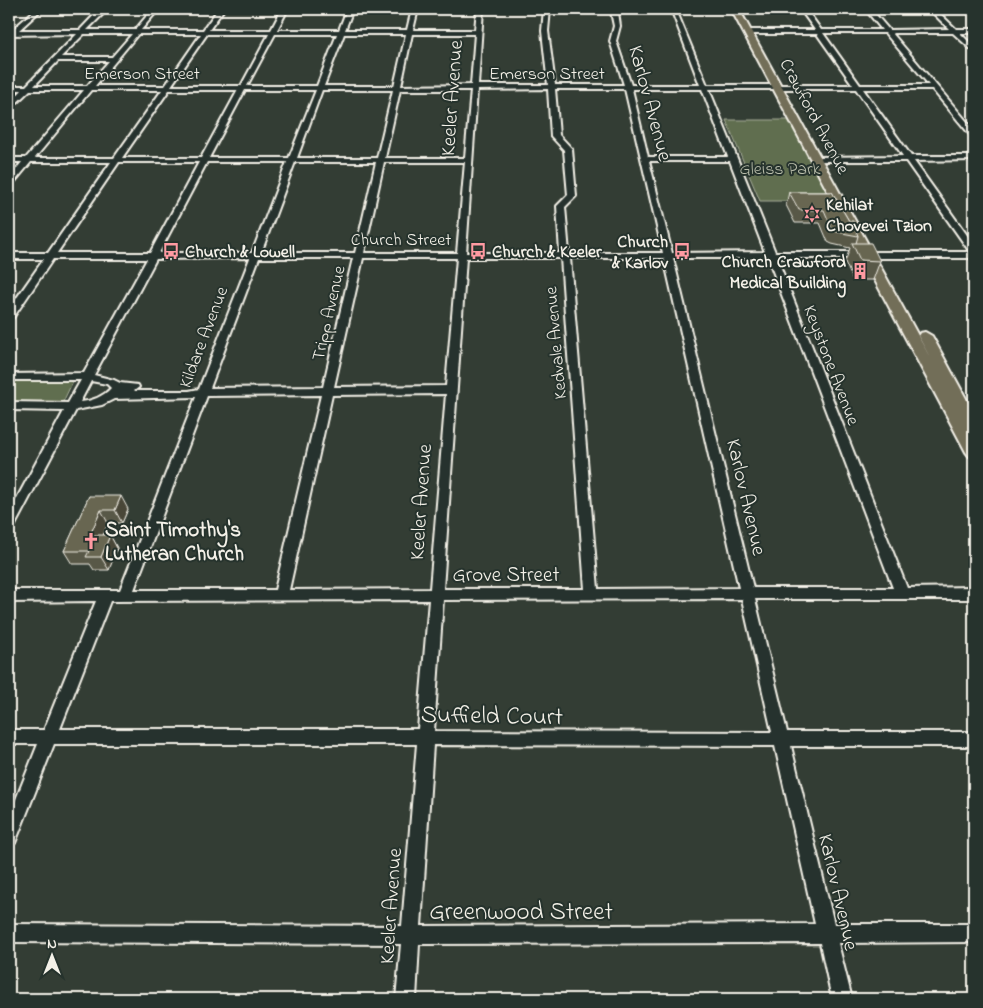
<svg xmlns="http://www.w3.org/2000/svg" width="983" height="1008" viewBox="0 0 983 1008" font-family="'Indie Flower',sans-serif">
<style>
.green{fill:#616e50;stroke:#aab09c}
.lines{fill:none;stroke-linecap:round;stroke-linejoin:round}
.minor-casing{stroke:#f4f1e8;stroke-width:4}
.major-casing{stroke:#f4f1e8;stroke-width:4}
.minor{fill:#26332d;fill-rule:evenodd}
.major{fill:#726e59;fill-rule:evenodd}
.wall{fill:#595846;stroke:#f4f1e8}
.shaded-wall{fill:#484739;stroke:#f4f1e8}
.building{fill:#676651;stroke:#f4f1e8}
.labels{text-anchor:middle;stroke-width:4;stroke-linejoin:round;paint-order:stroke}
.far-street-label{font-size:18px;fill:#f4f1e8;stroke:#26332d}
.far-park-label{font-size:18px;fill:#b9bdab;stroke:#26332d}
.far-poi-label{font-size:18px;font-weight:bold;fill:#f4f1e8;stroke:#26332d;text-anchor:start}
.street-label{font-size:21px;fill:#f4f1e8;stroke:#26332d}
.poi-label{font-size:21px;font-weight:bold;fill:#f4f1e8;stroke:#26332d;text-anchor:start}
.near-street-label{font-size:25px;fill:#f4f1e8;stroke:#26332d}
</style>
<rect width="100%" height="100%" fill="#333d34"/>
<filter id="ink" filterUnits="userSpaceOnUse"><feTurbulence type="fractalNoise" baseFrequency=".02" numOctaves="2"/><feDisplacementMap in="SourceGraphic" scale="10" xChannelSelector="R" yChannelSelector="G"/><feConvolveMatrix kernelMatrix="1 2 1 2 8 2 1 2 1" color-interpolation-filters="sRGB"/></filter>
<g filter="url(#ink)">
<path class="green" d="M726 120H790L833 201H760Z
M9 381H73L63 402H9Z"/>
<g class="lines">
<g class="minor-casing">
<path id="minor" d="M36 9H42L19 30H80L100 9H159L141 30H203L218 9H224L209 30H271L282 9H288L277 30H339L347 9H353L345 30H407L412 9H418L413 30H475L477 9H483L478 85H548L542 31 544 9H550L548 31 555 85H624L610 41 614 26 611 12 613 9H669L677 12 707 85H853L817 34H748L745 32 748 30H815L800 9H806L821 30H882L865 9H871L889 30 949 29 929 9H935L956 29H974V33H960L974 47V52L953 33H892L974 130V136H971L932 89H863L911 156H974V160L914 161 974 245V258H777L907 588 974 587V599H755L787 732H974V746H791L834 924H974V942L838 943 852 999H832L820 943 419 944 416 999H396L401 944 9 942V924L402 926 417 744H54L15 843 9 845V817L38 744H9V730H44L96 601 9 602V590H120L196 397 114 399 102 405 76 410 14 527 9 529V513L64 411 9 410V402L68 403 81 380H9V374L84 373 147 259H53L13 318 9 319V309L44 259H9V253H48L111 162H31L12 185H9V178L22 162H9V158H26L84 90H30L9 110V104L22 90H9V86H26L77 34 9 35 11 31ZM106 11H151L135 30H87ZM618 12H666L673 14 700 85H631L616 41 620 26ZM823 33H885L929 85H860ZM84 34H132L112 57H61ZM138 34H201L165 86H95ZM207 34H269L241 86H171ZM275 34H337L317 86H247ZM344 34H406L394 86H324ZM412 34H475L471 85 401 86ZM58 61H109L87 86H34ZM548 89 551 136 564 150 568 195 557 206 560 253H466L477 90ZM555 89H625L663 253H569L565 207 576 196 572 149 559 135ZM632 89H702L728 157H648ZM709 89H856L903 156 817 157H814V161H906L970 252H775ZM91 90H162L114 158H35ZM169 90H238L201 158H122ZM245 90H316L289 158H209ZM322 90H393L377 158H297ZM400 90H471L465 158H385ZM649 161H730L765 252 672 253ZM119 162H199L150 253H57ZM207 162H287L252 253H159ZM295 162H376L355 253H261ZM384 162H465L457 253H364ZM250 258 199 389 189 391H120H134L139 387 138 385 120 383 114 380 94 375 156 259ZM259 258H353L323 387 210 388ZM363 258H457L446 386 334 387ZM466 258H561L585 589H443ZM570 258H664L739 588 598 589ZM673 258H768L893 588H753ZM91 381 107 384 111 388C103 397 92 401 80 402ZM446 394 430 589 289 590 332 395ZM321 395 275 590H134L207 396ZM742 599 772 732 434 731 443 600ZM429 600 418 729H60L110 601ZM433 745 775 746 815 924 421 926Z"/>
</g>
<g class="major-casing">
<path id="major" d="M9 9H18L9 12Z
M731 9H739L932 361 918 336 920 333 925 332 932 336 974 413V431L969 430 974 438V457L969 456 966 452Z"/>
</g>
<use href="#minor" class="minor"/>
<use href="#major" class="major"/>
</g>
<path class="wall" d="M789 192H832L858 236 856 243 880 261 873 280H853L845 262 850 248 832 244 828 242 820 223H795L786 205Z
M89 496 128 509 122 523H108L103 535H110L117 548 109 570H94L90 564H72L64 551Z"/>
<path class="shaded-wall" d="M121 496 128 509 122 523 115 510Z
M101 510 108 523 98 548 90 535Z
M110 535 117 548 109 570 101 557Z"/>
<path class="building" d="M789 192H832L849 221H853L858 236 837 232 832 229 824 210H799Z
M852 243H871L880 261 860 260Z
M89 496H121L115 510H101L90 535H110L101 557H86L89 551H64Z"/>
</g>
<defs>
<g id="synagogue-bare" transform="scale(1.35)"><path d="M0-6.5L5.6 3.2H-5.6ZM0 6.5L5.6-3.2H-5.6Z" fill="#ff9aa2" stroke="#26332d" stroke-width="2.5" paint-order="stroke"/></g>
<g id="bus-bare" transform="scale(1.35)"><path d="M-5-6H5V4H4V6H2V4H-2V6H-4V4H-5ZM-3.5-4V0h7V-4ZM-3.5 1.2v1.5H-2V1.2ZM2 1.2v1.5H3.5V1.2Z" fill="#ff9aa2" stroke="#26332d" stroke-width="2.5" paint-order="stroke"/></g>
<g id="building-bare" transform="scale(1.35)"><path d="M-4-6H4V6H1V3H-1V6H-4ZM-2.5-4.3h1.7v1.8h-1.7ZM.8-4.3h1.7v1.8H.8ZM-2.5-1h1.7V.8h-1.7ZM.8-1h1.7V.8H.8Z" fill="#ff9aa2" stroke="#26332d" stroke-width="2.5" paint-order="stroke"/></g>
<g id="church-bare" transform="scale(1.35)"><path d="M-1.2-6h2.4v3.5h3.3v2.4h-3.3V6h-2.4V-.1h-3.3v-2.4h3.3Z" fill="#ff9aa2" stroke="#26332d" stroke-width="2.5" paint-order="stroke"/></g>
</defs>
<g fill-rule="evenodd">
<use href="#synagogue-bare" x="812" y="214"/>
<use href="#bus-bare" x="171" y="251"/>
<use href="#bus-bare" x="478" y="251"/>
<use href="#bus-bare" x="682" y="251"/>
<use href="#building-bare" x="860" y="271"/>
<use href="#church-bare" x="91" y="541"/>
</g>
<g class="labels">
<g class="far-street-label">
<text x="142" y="79">Emerson Street</text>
<text x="547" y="79">Emerson Street</text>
<text transform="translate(815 116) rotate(62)" y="6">Crawford Avenue</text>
<text x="401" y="245">Church Street</text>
<text transform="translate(328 313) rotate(-77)" y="6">Tripp Avenue</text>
<text transform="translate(203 337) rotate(-69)" y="6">Kildare Avenue</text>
<text transform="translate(555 343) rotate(-95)" y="6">Kedvale Avenue</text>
<text transform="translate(832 365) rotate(69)" y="6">Keystone Avenue</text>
</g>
<g class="far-park-label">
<text x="780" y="174">Gleiss Park</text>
</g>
<g class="far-poi-label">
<text x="826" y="210">Kehilat<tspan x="826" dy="21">Chovevei Tzion</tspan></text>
<text x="668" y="247" text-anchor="end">Church<tspan x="668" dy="21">&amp; Karlov</tspan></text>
<text x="185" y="257">Church &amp; Lowell</text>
<text x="492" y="257">Church &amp; Keeler</text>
<text x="846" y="267" text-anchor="end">Church Crawford<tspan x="846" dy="21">Medical Building</tspan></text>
</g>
<g class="street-label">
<text transform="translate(451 98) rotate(-86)" y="7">Keeler Avenue</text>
<text transform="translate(651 103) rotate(75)" y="7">Karlov Avenue</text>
<text transform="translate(747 497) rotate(77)" y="7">Karlov Avenue</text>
<text transform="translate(420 502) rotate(-86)" y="7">Keeler Avenue</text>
<text x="506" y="581">Grove Street</text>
<text transform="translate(839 892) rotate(77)" y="7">Karlov Avenue</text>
<text transform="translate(390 906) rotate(-86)" y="7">Keeler Avenue</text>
</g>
<g class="poi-label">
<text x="105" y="536">Saint Timothy's<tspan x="105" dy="24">Lutheran Church</tspan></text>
</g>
<g class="near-street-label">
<text transform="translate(492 714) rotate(1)" y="9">Suffield Court</text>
<text x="521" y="919">Greenwood Street</text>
</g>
</g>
<rect width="983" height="1008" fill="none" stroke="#26332d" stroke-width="30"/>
<rect x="15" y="15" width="953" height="978" fill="none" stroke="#f4f1e8" stroke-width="2" filter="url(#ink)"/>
<g transform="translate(52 956)" stroke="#26332d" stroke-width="4" paint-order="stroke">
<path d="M0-4L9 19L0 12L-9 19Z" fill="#f4f1e8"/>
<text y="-8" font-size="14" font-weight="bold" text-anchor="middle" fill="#f4f1e8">N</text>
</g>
</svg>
